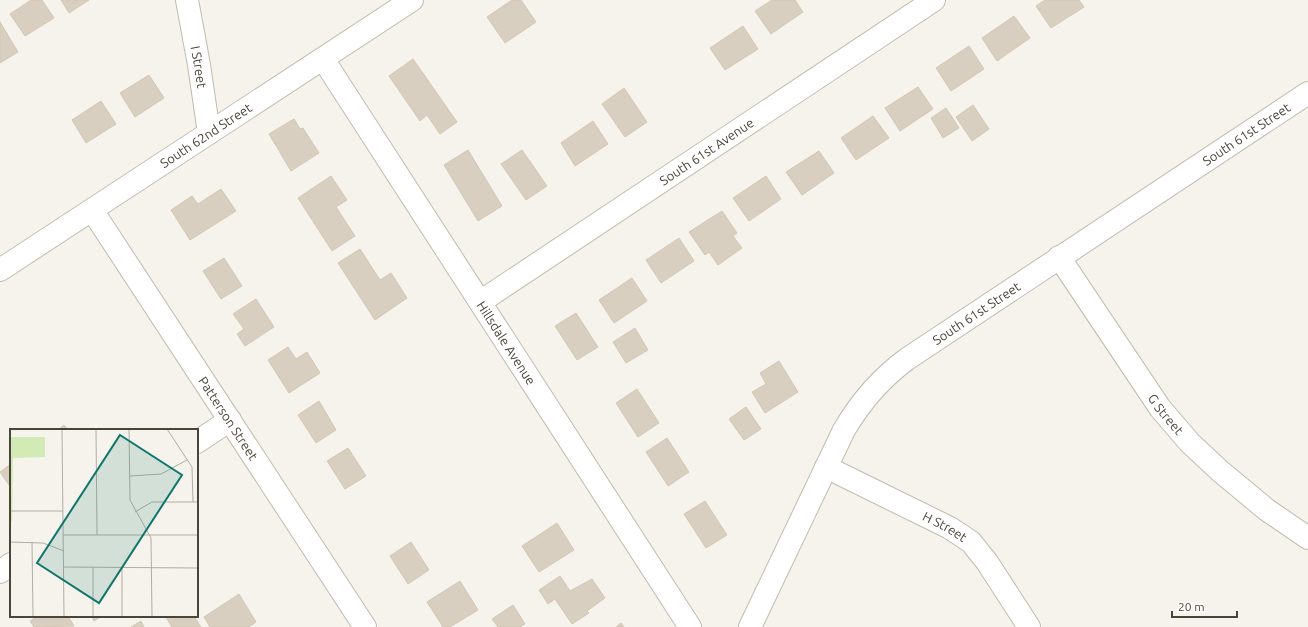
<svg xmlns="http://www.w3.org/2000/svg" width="1308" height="627" viewBox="0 0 1308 627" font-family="Ubuntu,sans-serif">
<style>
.building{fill:#d8cfc1;stroke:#d3c7b4}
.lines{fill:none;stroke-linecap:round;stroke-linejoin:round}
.minor-casing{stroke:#c2bbae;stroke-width:24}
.minor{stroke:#fff;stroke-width:22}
.labels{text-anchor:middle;stroke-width:4;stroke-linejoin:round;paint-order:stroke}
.street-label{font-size:13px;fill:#4b4439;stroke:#fff}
.inset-road{fill:none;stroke:#b2ada4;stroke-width:1}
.view{fill:#0f766e;fill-opacity:0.15;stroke:#0f766e;stroke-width:2}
.inset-edge{fill:none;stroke:#4b4439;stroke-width:2}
</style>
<rect width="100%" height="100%" fill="#f6f3ec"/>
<path class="building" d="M31 0H42L54 18 25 36 10 14Z
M61 0H89L69 13Z
M512 0H521L536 22 505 43 487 17Z
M772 0H795L803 12 771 34 755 11Z
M1045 0H1079L1084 7 1051 28 1036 6Z
M1014 16 1030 38 997 61 982 38Z
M0 22 18 52 0 63Z
M743 26 758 49 725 70 710 48Z
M969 46 984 69 951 91 936 68Z
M413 59 457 122 440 134 427 115 420 121 389 76Z
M149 75 164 98 135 117 120 93Z
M918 87 933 109 900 131 885 108Z
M624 88 647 122 625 137 602 104Z
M101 101 116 124 86 143 72 120Z
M973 105 989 129 972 141 956 117Z
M946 108 959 128 943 138 931 118Z
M873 116 889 138 856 160 841 138Z
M294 119 300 129 303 128 319 153 291 171 269 134Z
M593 121 608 144 575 166 561 143Z
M468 150 502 206 478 221 444 165Z
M522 150 547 186 526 200 501 164Z
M819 151 834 173 802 195 786 172Z
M331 176 347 200 336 207 355 236 332 251 298 198Z
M766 176 781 199 749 221 733 198Z
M221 189 236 211 190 240 171 210 192 196 198 204Z
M722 211 737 233 733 236 742 248 718 265 709 252 705 255 689 232Z
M679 238 694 261 661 283 646 260Z
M360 249 380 280 391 273 407 298 375 320 338 263Z
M224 258 242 286 221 299 203 271Z
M632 278 647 301 614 323 599 300Z
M256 299 274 327 245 346 237 334 244 329 233 314Z
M576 313 598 347 577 360 555 326Z
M635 328 648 350 626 363 613 342Z
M288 347 296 359 307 352 320 373 289 393 268 360Z
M779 361 798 392 765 413 752 392 766 384 760 373Z
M637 389 659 423 638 437 616 403Z
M319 401 336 430 316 443 298 415Z
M746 407 761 429 744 440 729 419Z
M64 425 68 430H58Z
M667 438 689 472 668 486 646 452Z
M348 448 366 476 345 489 327 461Z
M11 464V488L0 472Z
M705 501 727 535 706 548 684 514Z
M557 523 574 550 539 572 522 546Z
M411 542 429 570 408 584 390 556Z
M560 576 570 591 592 579 605 598 587 611 589 613 572 624 555 599 548 604 539 590Z
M460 581 478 610 450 627H443L427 602Z
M239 594 256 622 249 627H210L204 617Z
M513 605 525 624 520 627H498L492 619Z
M38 616H68L74 626 34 627 30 621Z
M91 616H102L94 621Z
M165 616H194L201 627H172Z
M141 621 144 627H131Z
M621 623 624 627H616Z"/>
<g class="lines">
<g class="minor-casing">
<g id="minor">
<path id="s1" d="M187 0 199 65 209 133"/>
<path id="s2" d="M323 59 690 627"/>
<path id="s3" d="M92 210 365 627"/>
<path id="s4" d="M1059 257 1160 408 1190 443 1220 471 1267 510 1308 538"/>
<path id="s5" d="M0 270 412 0"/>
<path id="s6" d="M480 302 934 0"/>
<path d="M197 442 230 420"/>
<path id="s7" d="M826 467 950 528 971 542 987 562 1029 627"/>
<path d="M0 572 11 564"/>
<path id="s8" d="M750 627 844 430C861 401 880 379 907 359L1308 93"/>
</g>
</g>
<use href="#minor" class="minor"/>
</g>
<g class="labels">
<g class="street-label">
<text dy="5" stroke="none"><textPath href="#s1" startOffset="68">I Street</textPath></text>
<text dy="5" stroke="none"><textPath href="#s8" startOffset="721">South 61st Street</textPath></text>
<text dy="5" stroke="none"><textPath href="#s5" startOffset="246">South 62nd Street</textPath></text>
<text dy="5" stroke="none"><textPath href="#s6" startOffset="272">South 61st Avenue</textPath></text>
<text dy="5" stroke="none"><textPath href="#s8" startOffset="397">South 61st Street</textPath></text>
<text dy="5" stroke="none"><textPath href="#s2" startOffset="338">Hillsdale Avenue</textPath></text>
<text dy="5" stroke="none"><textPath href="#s4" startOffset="190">G Street</textPath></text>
<text dy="5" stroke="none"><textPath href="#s3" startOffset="249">Patterson Street</textPath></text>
<text dy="5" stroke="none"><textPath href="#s7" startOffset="133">H Street</textPath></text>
</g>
</g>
<g transform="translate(10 429)">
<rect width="188" height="188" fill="#f6f3ec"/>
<path d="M0 8H35V28L3 29 2 93H0Z" fill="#d2eab5"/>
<path class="inset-road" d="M52 0 54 188M86 0 87 106M119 0 120 71 141 109 142 188M157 0 182 38 183 73M120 47 151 45 177 31M1 82H53M125 83 142 73H188M53 106H188M0 113 33 114 54 122M22 113 23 188M54 138 188 139M83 138V188M112 138V188"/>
<path class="view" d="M110 6 172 46 89 174 27 134Z"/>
<rect width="188" height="188" class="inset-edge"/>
</g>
<path d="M1172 611v6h65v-6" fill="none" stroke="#4b4439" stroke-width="2"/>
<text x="1178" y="611" font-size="12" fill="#4b4439" stroke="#ffffff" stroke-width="3" paint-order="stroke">20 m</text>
</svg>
